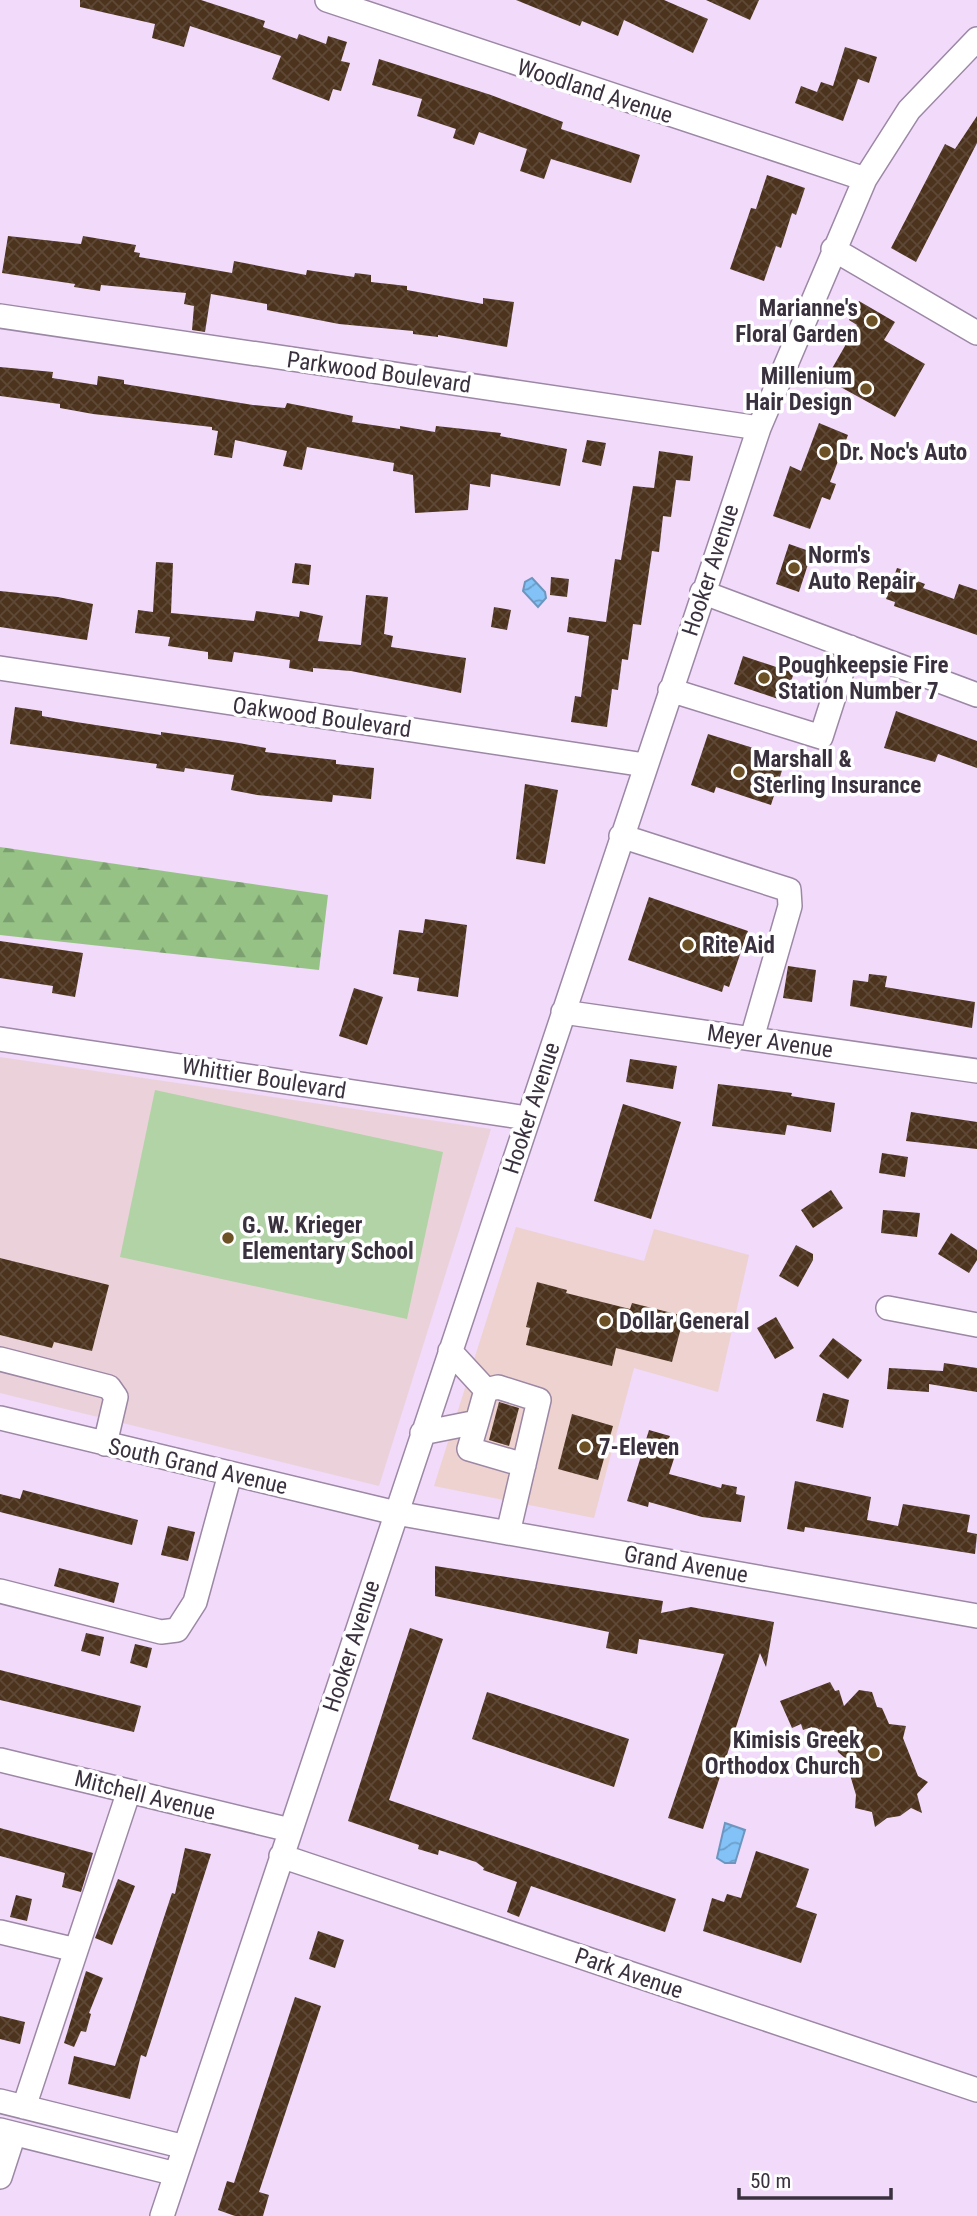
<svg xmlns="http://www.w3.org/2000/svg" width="977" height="2216" viewBox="0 0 977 2216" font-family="'Roboto Condensed',sans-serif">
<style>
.commercial{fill:#edd2d0}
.education{fill:#ebd2da}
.forest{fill:url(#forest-firs)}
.park{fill:#b2d3a6}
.water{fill:url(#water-waves);stroke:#6c96bf;stroke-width:2}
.building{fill:url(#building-cross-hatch)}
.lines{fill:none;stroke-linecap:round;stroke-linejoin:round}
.minor-casing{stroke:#9c87a5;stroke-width:26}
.minor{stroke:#fff;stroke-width:23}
.poi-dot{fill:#6c5224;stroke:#fff;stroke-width:2.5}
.labels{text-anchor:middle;stroke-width:7;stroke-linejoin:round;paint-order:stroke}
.street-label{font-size:23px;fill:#3a313e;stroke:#fff}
.poi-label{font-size:23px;font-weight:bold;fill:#3a313e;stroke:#fff;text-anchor:start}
</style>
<defs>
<pattern id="forest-firs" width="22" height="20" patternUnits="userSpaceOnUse" patternTransform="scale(1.75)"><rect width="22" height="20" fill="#96c385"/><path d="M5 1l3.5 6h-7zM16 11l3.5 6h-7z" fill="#7b9f6e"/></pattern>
<pattern id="water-waves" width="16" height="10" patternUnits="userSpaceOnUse" patternTransform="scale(1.75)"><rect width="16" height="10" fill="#82c2f6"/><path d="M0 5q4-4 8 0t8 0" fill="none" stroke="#6b9ec9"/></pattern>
<pattern id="building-cross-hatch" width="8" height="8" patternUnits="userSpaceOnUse" patternTransform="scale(1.75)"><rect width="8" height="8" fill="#4c331d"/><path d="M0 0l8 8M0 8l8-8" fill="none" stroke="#5e4836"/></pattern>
</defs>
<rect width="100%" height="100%" fill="#f1dafa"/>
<path class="commercial" d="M516 1227 644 1261 654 1229 749 1255 718 1392 634 1368 594 1518 434 1486Z"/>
<path class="education" d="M0 1057 491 1129 379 1486 0 1393Z"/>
<path class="forest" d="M0 847 328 895 319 970 0 935Z"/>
<path class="park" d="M155 1090 443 1152 407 1319 120 1257Z"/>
<path class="water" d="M532 578 545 592 546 598 538 607 523 591 525 582Z
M725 1823 745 1830 735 1863H725L717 1858Z"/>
<path class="building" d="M80 0H201L265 21 263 27 297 39 299 34 326 44 328 36 347 42 341 61 350 63 341 91 333 89 329 101 272 79 281 56 190 26 184 47 152 38 155 24 80 7Z
M516 0H664L708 19 693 53 624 20 618 36 582 21 580 26Z
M706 0H759L750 20Z
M845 47 877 57 869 83 858 79 843 121 795 103 801 86 817 92 821 82 833 86Z
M379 59 491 95 563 122 561 129 640 155 631 183 551 159 544 179 520 171 527 149 479 132 474 145 453 138 456 129 417 116 422 99 372 85Z
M977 116V143L916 262 891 248 945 144 955 149Z
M767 175 805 188 796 215 792 213 781 248 776 246 764 281 730 269 751 208 756 209Z
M8 236 81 244 83 236 136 245 134 252 140 253 139 257 232 273 234 261 306 275 307 270 354 277 355 273 371 275V282L407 286V290L483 304V298L514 302 507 347 438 335V337L413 334V331L339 324 267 310V304L211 294 205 332 192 330 194 306 184 304 186 293 101 285 100 291 74 287 75 284 2 273Z
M859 301 895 322 884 340 925 364 895 417 826 379 857 325 849 320Z
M0 367 53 372 52 378 97 385 98 376 124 380V384L253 405 285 408 287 403 353 416 352 422 400 429V426L435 432 436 426 501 433 500 436 567 449 560 486 491 474 490 487 470 484 468 510 415 513 413 475 393 471 394 463 307 447 302 470 283 466 287 451 235 440 232 458 214 455 218 431 212 430V427L93 414 60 408V404L0 396Z
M819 423 848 435 830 482 836 484 830 500 822 497 810 529 773 516 790 466 801 471Z
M587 440 606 443 601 466 582 462Z
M659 451 693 456 690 481 676 480 671 517 663 516 659 552 652 551 641 625 633 624 628 660 622 659 618 690 612 689 607 727 571 722 575 696 581 697 589 636 567 632 569 617 606 622 615 559 621 560 633 486 654 488Z
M789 544 812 552 799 592 776 584Z
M156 562 173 563 171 613 254 621 256 611 299 617 300 611 323 616 318 641 361 645 366 595 388 597 384 634 393 636 391 647 466 658 461 693 351 671 313 668V672L289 668 290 660 234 652 232 662 208 659V652L168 646 170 637 135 633 138 610 153 612Z
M295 563 311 565 309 585 292 583Z
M897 568 914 573 912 579 925 584 923 588 954 599 959 584 977 590V635L894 606 895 602 886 599Z
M551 577 569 579 567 597 550 595Z
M0 591 58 597 93 604 87 640 0 627Z
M494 607 511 610 507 630 491 627Z
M743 656 794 673 784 701 734 684Z
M15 707 42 711V716L76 722 161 735V732L239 743 266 748 265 752 336 760V764L374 768 371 799 333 795 332 802 257 795 231 790 234 775 185 768 184 772 156 768 157 764 10 744Z
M896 711 977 741V768L938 754 935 762 884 748Z
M708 734 786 758 771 805 716 787 714 793 691 785Z
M525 784 558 790 545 864 516 859Z
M649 897 748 931 729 987 724 985 722 992 628 960Z
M425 919 467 925 458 997 417 991 419 978 393 974 399 930 423 933Z
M0 941 83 953 75 997 52 993 53 986 0 978Z
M788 966 816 970 812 1002 783 998Z
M869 974 887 976 885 987 975 1002 972 1028 850 1006 853 980 868 982Z
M354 988 383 997 367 1045 339 1036Z
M630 1059 677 1066 673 1089 626 1082Z
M718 1084 792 1093 791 1096 835 1103 831 1132 787 1125 785 1135 712 1126Z
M623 1104 681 1122 651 1219 594 1201Z
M911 1112 977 1122V1149L906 1141Z
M882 1153 908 1157 905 1177 879 1173Z
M831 1190 843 1208 813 1228 801 1210Z
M883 1210 920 1213 917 1237 881 1233Z
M951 1233 977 1250V1260L969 1273 938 1254Z
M796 1245 813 1254V1260L798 1287 779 1276Z
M0 1258 109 1285 92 1351 54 1342 52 1348 0 1335Z
M537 1282 567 1290 566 1293 630 1309 632 1303 684 1316 672 1362 616 1348 612 1366 526 1345 530 1328 526 1327Z
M776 1317 794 1348 775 1359 757 1328Z
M833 1338 862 1360 848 1379 819 1356Z
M944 1363 977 1368V1392L929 1384V1392L887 1389 889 1368 943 1371Z
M823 1393 849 1400 843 1428 816 1421Z
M499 1402 519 1408 509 1446 489 1440Z
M572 1414 613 1426 598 1480 558 1469Z
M649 1430 670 1436 668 1440 679 1443 669 1474 721 1488 722 1484 737 1487 736 1494 745 1496 741 1522 702 1517 649 1502 648 1507 627 1501Z
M795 1481 871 1497 867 1520 898 1526 903 1504 970 1515 967 1532 977 1534 975 1554 805 1527 804 1532 787 1529Z
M23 1490 138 1520 132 1545 0 1512V1494L20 1499Z
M168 1526 195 1532 188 1561 161 1555Z
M435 1566 663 1601 661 1613 691 1607 774 1622 766 1667 760 1653 703 1829 668 1818 724 1654 639 1639 637 1654 606 1648 609 1632 435 1596Z
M59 1568 119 1583 114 1603 54 1586Z
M410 1628 443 1639 389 1800 676 1899 665 1932 531 1886 519 1917 507 1912 517 1882 483 1870 484 1868 476 1862 439 1850 438 1855 418 1849 419 1845 348 1821Z
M86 1633 104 1637 100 1656 81 1651Z
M135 1644 152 1648 147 1668 130 1663Z
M0 1670 141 1706 134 1732 0 1700Z
M830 1682 835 1691 839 1690 844 1706 859 1690 872 1692 877 1707 882 1708 889 1724 906 1726 903 1738 918 1776 928 1782 917 1794 922 1813 911 1808 900 1816 887 1818 875 1827 872 1812 855 1808 856 1795 845 1758 838 1752 834 1730 823 1733 821 1729 813 1733 812 1727 803 1730 801 1724 792 1728 780 1701Z
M487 1692 629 1739 614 1787 472 1739Z
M0 1828 93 1853 81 1892 62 1887 65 1873 0 1856Z
M185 1848 211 1854 146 2057 141 2055 130 2099 68 2084 74 2056 115 2066 172 1893 175 1894Z
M756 1851 809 1869 796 1907 817 1914 801 1963 703 1931 712 1898 724 1902 727 1894 741 1898Z
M118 1879 135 1886 112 1945 95 1938Z
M16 1895 32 1899 27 1921 10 1917Z
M318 1931 344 1940 335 1968 309 1959Z
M86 1971 103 1978 89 2013 91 2014 86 2032 81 2031 74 2047 64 2043Z
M295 1997 321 2006 259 2192 269 2195 263 2216H235L218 2210 227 2181 234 2183Z
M0 2016 25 2022 20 2044 0 2039Z"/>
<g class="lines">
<g class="minor-casing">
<path id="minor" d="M327 0 865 179
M833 249 977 333
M0 316 759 428
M702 592 977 695
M0 668 645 765
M670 690 821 737 850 647
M621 836 789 890 790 906 752 1038
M563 1012 977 1071
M0 1039 527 1118
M888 1308 977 1325
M0 1359 109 1387 116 1397 105 1444
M486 1390 498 1387 539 1400 508 1533
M0 1418 396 1513 977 1616
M477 1422 469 1449 524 1465
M422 1433 477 1422 486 1390 450 1351
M0 1591 161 1632 177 1630 195 1602 230 1474
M0 1760 290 1830
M281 1856 977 2090
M0 1932 76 1950
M0 2101 185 2147
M24 2107 129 1791
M0 2130 176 2174
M0 2177 14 2134
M162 2216 759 428 865 179 909 110 977 39"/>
</g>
<use href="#minor" class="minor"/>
</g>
<g class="poi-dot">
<circle cx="872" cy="321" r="7"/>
<circle cx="866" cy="389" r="7"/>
<circle cx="825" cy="452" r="7"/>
<circle cx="794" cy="568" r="7"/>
<circle cx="764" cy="678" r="7"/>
<circle cx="739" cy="772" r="7"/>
<circle cx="688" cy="945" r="7"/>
<circle cx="228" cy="1238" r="7"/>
<circle cx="605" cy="1321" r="7"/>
<circle cx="585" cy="1447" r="7"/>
<circle cx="874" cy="1753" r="7"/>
</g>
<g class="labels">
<g class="street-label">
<text transform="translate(595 91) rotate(18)" y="8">Woodland Avenue</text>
<text transform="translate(379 372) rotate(8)" y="8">Parkwood Boulevard</text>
<text transform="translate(710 570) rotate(-72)" y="8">Hooker Avenue</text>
<text transform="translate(322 717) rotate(8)" y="8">Oakwood Boulevard</text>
<text transform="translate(770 1041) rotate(8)" y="8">Meyer Avenue</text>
<text transform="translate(264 1078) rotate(9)" y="8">Whittier Boulevard</text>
<text transform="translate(531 1108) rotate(-72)" y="8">Hooker Avenue</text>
<text transform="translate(198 1466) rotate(13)" y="8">South Grand Avenue</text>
<text transform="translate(686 1564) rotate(10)" y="8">Grand Avenue</text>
<text transform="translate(351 1646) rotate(-72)" y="8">Hooker Avenue</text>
<text transform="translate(145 1795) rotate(14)" y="8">Mitchell Avenue</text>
<text transform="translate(629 1973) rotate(19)" y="8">Park Avenue</text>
</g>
<g class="poi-label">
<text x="858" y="316" text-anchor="end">Marianne's<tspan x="858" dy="26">Floral Garden</tspan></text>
<text x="852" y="384" text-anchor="end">Millenium<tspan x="852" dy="26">Hair Design</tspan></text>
<text x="839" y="460">Dr. Noc's Auto</text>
<text x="808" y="563">Norm's<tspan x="808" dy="26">Auto Repair</tspan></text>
<text x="778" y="673">Poughkeepsie Fire<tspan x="778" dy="26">Station Number 7</tspan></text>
<text x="753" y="767">Marshall &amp;<tspan x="753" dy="26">Sterling Insurance</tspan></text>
<text x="702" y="953">Rite Aid</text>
<text x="242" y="1233">G. W. Krieger<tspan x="242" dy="26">Elementary School</tspan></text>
<text x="619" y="1329">Dollar General</text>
<text x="599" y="1455">7-Eleven</text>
<text x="860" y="1748" text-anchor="end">Kimisis Greek<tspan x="860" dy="26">Orthodox Church</tspan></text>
</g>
</g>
<path d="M739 2188v10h152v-10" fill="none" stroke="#3a313e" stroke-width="3.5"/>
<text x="750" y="2188" font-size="21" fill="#3a313e" stroke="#ffffff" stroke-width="5" paint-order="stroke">50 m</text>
</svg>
